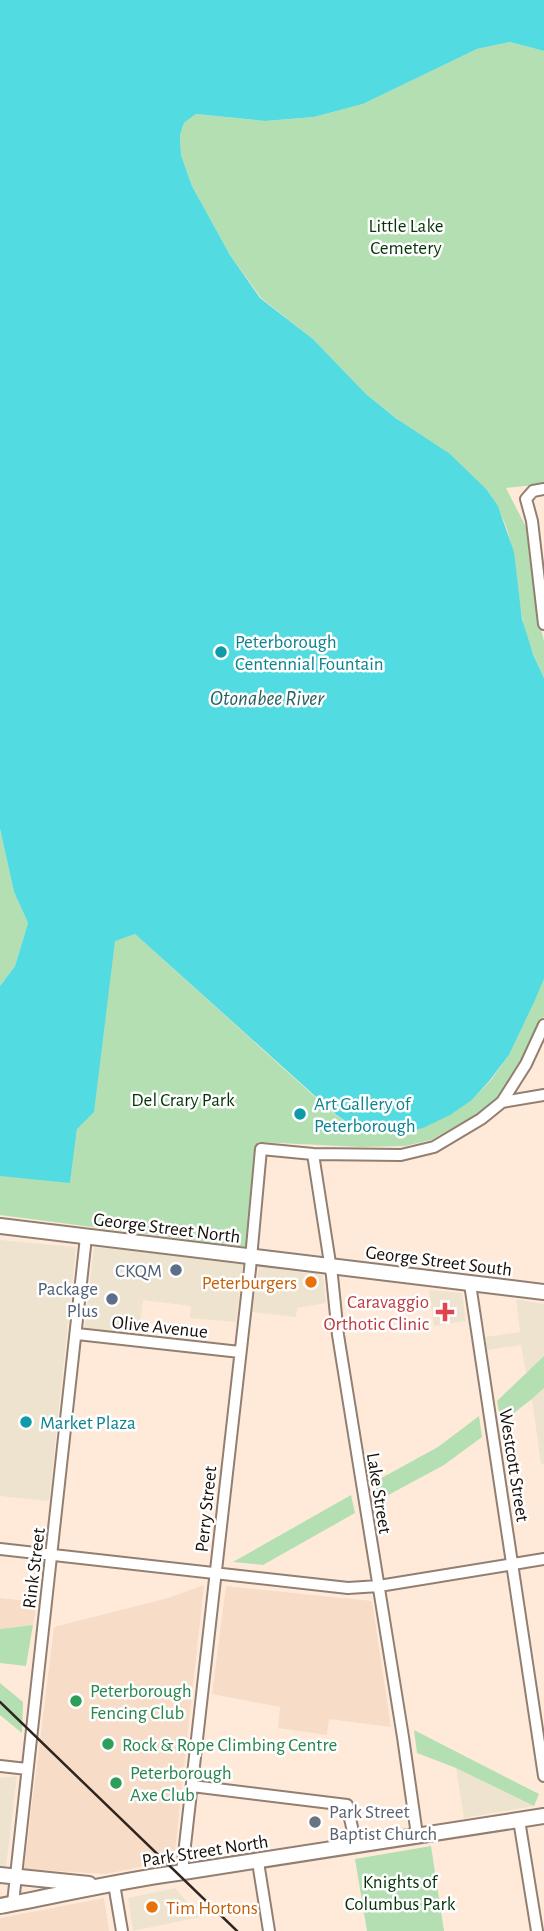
<svg xmlns="http://www.w3.org/2000/svg" width="544" height="1931" viewBox="0 0 544 1931" font-family="'Alegreya Sans',sans-serif">
<style>
.commercial{fill:#eee3ce}
.built{fill:#f7dcc8}
.green{fill:#b4dfb3}
.water{fill:#52dce1}
.lines{fill:none;stroke-linecap:round;stroke-linejoin:round}
.minor-casing{stroke:#927f71;stroke-width:14}
.major-casing{stroke:#927f71;stroke-width:18}
.minor{stroke:#fff;stroke-width:10}
.major{stroke:#fff;stroke-width:14}
.rail{stroke:#2f2620;stroke-width:2.5}
.culture-dot{fill:#0f9aa8;stroke:#fff;stroke-width:2.5}
.service-dot{fill:#5c6f8a;stroke:#fff;stroke-width:2.5}
.food-dot{fill:#e8710a;stroke:#fff;stroke-width:2.5}
.health-dot{fill:#e0444e;stroke:#fff;stroke-width:2.5}
.leisure-dot{fill:#2e9e5b;stroke:#fff;stroke-width:2.5}
.worship-dot{fill:#6b7280;stroke:#fff;stroke-width:2.5}
.labels{text-anchor:middle;stroke-width:5;stroke-linejoin:round;paint-order:stroke}
.park-label{font-size:19px;fill:#033407;stroke:#fff}
.culture-label{font-size:19px;fill:#0d838f;stroke:#fff;text-anchor:start}
.street-label{font-size:19px;fill:#160f0a;stroke:#fff}
.service-label{font-size:19px;fill:#4e5e75;stroke:#fff;text-anchor:end}
.food-label{font-size:19px;fill:#c56008;stroke:#fff;text-anchor:end}
.health-label{font-size:19px;fill:#be3a42;stroke:#fff;text-anchor:end}
.leisure-label{font-size:19px;fill:#27864d;stroke:#fff;text-anchor:start}
.worship-label{font-size:19px;fill:#5b616d;stroke:#fff;text-anchor:start}
.water-label{font-size:21px;font-style:italic;fill:#276062;stroke:#fff}
</style>
<rect width="100%" height="100%" fill="#ffeada"/>
<path class="commercial" d="M0 1240 76 1247 49 1501 0 1496Z
M94 1247 243 1263 236 1322 190 1318 191 1306 143 1300 138 1339 84 1333Z
M259 1267 323 1275 326 1303 297 1308 296 1317 252 1312Z
M429 1290 462 1293 466 1321 434 1326Z
M516 1299 544 1304V1356L526 1373 521 1345 487 1350 485 1337 520 1332Z
M544 1388V1464H541L532 1399Z
M456 1768 534 1806 464 1818Z
M17 1776 6 1867 0 1866V1778Z
M175 1888 200 1917 133 1931 128 1898Z"/>
<path class="built" d="M204 1585 174 1860 106 1874 24 1869 54 1627 168 1598Z
M226 1586 372 1601 391 1727 329 1719 327 1735 278 1728 280 1707 212 1694Z
M0 1598 37 1602 33 1625 0 1629Z
M104 1898 109 1931H0V1918Z"/>
<path class="green" d="M510 42 544 51V484L506 488 526 527 539 621 544 641V678C535 658 525 637 522 616 514 569 516 530 487 490L366 394 313 339 261 298 230 255 192 186 181 155 180 135 184 123 196 114 265 121 314 117 363 104 477 49Z
M0 829 14 892 28 923 15 966 0 986Z
M135 934 334 1114 356 1128 472 1100 491 1080 509 1055 544 979V1016L541 1023 524 1060 505 1092 488 1108 431 1140 405 1146 361 1147 258 1142 246 1247 0 1215V1174L70 1182 77 1129 115 940Z
M544 1356V1388L532 1399 501 1423 497 1401Z
M479 1416 482 1437 444 1465 379 1500 374 1482 438 1447Z
M351 1495 355 1513 263 1565 233 1562Z
M33 1625 26 1666 0 1663V1629Z
M0 1683 23 1702 22 1733 0 1715Z
M414 1730 539 1794 534 1806 456 1768 417 1753Z
M431 1846 444 1931H367L355 1859Z"/>
<path class="water" d="M0 0H544V51L510 42 477 49 363 104 314 117 265 121 196 114 184 123 180 135 181 155 192 186 230 255 260 298 313 339 366 394 397 419 450 454 487 490 498 506 514 552 522 619 533 654 544 678V979L535 1000 509 1055 490 1080 472 1100 450 1115 423 1128 401 1133 356 1128 335 1114 135 934 115 941 94 1112 77 1129 70 1183 0 1176V986L15 966 28 923 14 892 0 829Z"/>
<g class="lines">
<g class="minor-casing">
<path id="minor" d="M544 489 533 491 526 499 532 521 544 624
M502 1102 544 1095
M313 1154 332 1276 338 1335 403 1737 417 1835
M470 1284 544 1776
M77 1334 240 1352
M0 1549 348 1588 379 1586 544 1559
M0 1766 27 1769
M192 1786 347 1805 356 1845
M519 1820 537 1931
M258 1862 269 1931
M182 1872 250 1269 261 1149 313 1154 401 1155 434 1147 481 1119 502 1102 526 1064 544 1025
M114 1884 122 1931
M13 1903 86 1237"/>
</g>
<g class="major-casing">
<path id="major" d="M0 1226 544 1292
M0 1875 89 1884
M0 1906C59 1895 118 1881 177 1873 300 1855 422 1835 544 1816"/>
</g>
<use href="#minor" class="minor"/>
<use href="#major" class="major"/>
<path class="rail" d="M0 1702 237 1931"/>
</g>
<g class="culture-dot">
<circle cx="221" cy="652" r="7"/>
<circle cx="300" cy="1114" r="7"/>
<circle cx="26" cy="1422" r="7"/>
</g>
<g class="service-dot">
<circle cx="176" cy="1270" r="7"/>
<circle cx="112" cy="1299" r="7"/>
</g>
<g class="food-dot">
<circle cx="311" cy="1282" r="7"/>
<circle cx="152" cy="1907" r="7"/>
</g>
<path class="health-dot" d="M441.5 1301.5h7v7h7v7h-7v7h-7v-7h-7v-7h7z"/>
<g class="leisure-dot">
<circle cx="76" cy="1701" r="7"/>
<circle cx="108" cy="1744" r="7"/>
<circle cx="116" cy="1783" r="7"/>
</g>
<circle class="worship-dot" cx="315" cy="1822" r="7"/>
<g class="labels">
<g class="park-label">
<text x="406" y="232">Little Lake<tspan x="406" dy="22">Cemetery</tspan></text>
<text x="183" y="1106">Del Crary Park</text>
<text x="400" y="1888">Knights of<tspan x="400" dy="22">Columbus Park</tspan></text>
</g>
<g class="culture-label">
<text x="235" y="648">Peterborough<tspan x="235" dy="22">Centennial Fountain</tspan></text>
<text x="314" y="1110">Art Gallery of<tspan x="314" dy="22">Peterborough</tspan></text>
<text x="40" y="1429">Market Plaza</text>
</g>
<g class="street-label">
<text transform="translate(167 1227) rotate(7)" y="7">George Street North</text>
<text transform="translate(439 1260) rotate(7)" y="7">George Street South</text>
<text transform="translate(160 1326) rotate(6)" y="7">Olive Avenue</text>
<text transform="translate(515 1465) rotate(81)" y="7">Westcott Street</text>
<text transform="translate(380 1493) rotate(81)" y="7">Lake Street</text>
<text transform="translate(205 1509) rotate(-84)" y="7">Perry Street</text>
<text transform="translate(33 1568) rotate(-83)" y="7">Rink Street</text>
<text transform="translate(205 1850) rotate(-9)" y="7">Park Street North</text>
</g>
<g class="service-label">
<text x="162" y="1277">CKQM</text>
<text x="98" y="1295">Package<tspan x="98" dy="22">Plus</tspan></text>
</g>
<g class="food-label">
<text x="297" y="1289">Peterburgers</text>
<text x="166" y="1914" text-anchor="start">Tim Hortons</text>
</g>
<g class="health-label">
<text x="429" y="1308">Caravaggio<tspan x="429" dy="22">Orthotic Clinic</tspan></text>
</g>
<g class="leisure-label">
<text x="90" y="1697">Peterborough<tspan x="90" dy="22">Fencing Club</tspan></text>
<text x="122" y="1751">Rock &amp; Rope Climbing Centre</text>
<text x="130" y="1779">Peterborough<tspan x="130" dy="22">Axe Club</tspan></text>
</g>
<g class="worship-label">
<text x="329" y="1818">Park Street<tspan x="329" dy="22">Baptist Church</tspan></text>
</g>
<g class="water-label">
<text x="267" y="705">Otonabee River</text>
</g>
</g>
</svg>
